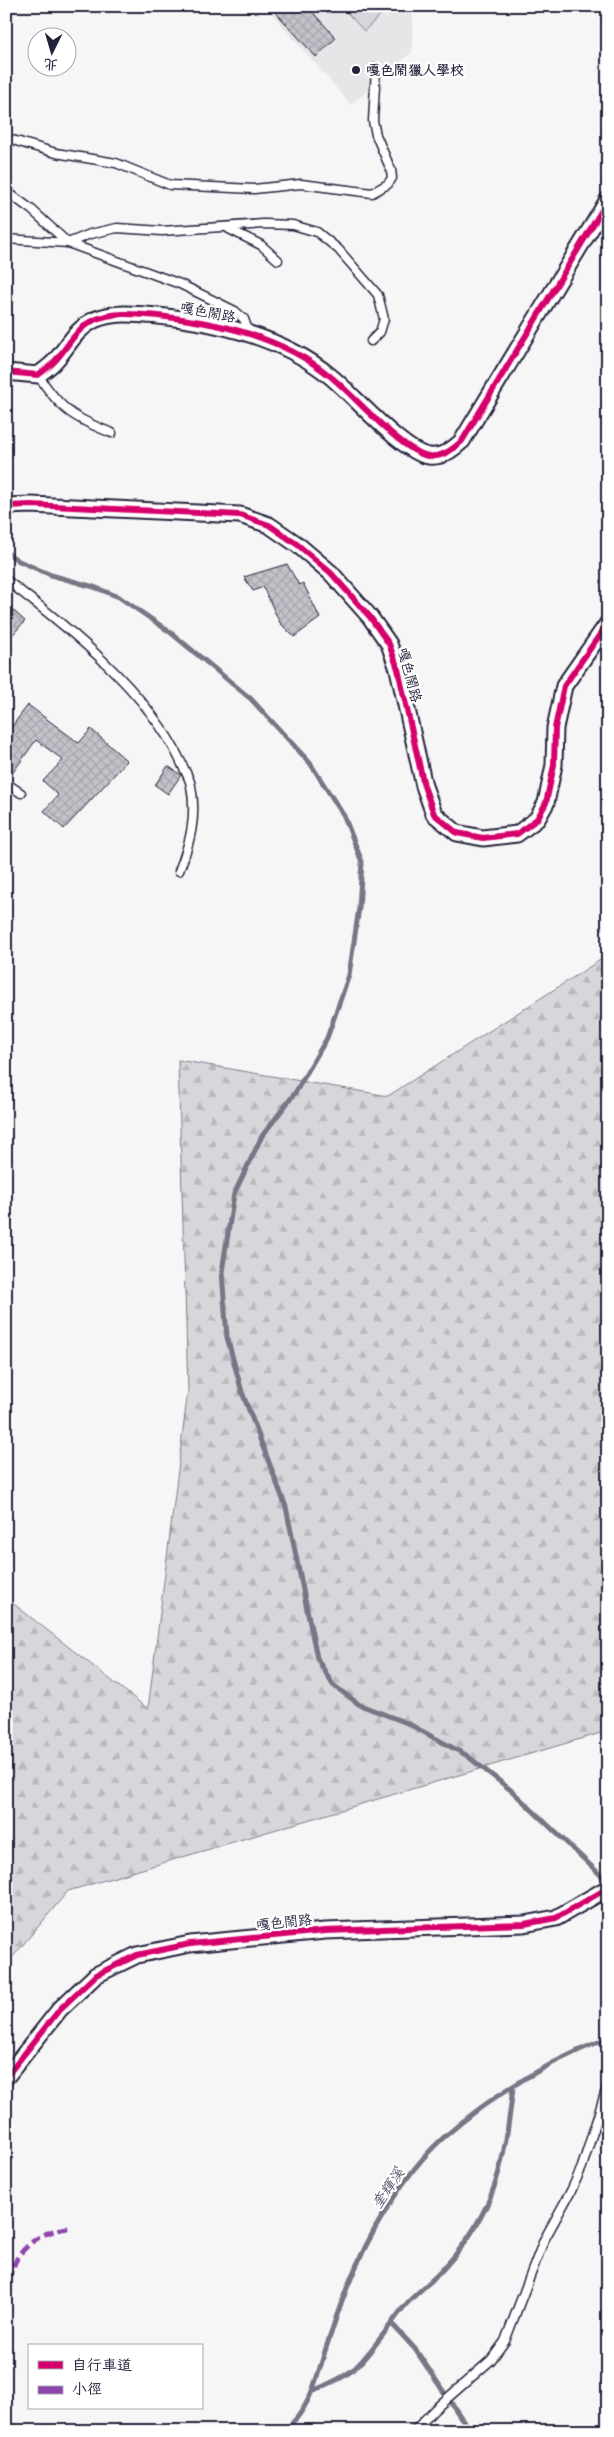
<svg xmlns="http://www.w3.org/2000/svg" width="614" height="2437" viewBox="0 0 614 2437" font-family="'Shantell Sans','LXGW WenKai TC',sans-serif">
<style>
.built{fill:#e6e6e9}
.forest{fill:url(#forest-firs);stroke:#7c7c8b}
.pitch{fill:#d7d7db;stroke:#7c7c8b}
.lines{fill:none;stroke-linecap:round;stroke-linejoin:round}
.stream{stroke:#767685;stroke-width:5}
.building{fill:url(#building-cross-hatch);stroke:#22223b}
.service-casing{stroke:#22223b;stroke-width:11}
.minor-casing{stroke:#22223b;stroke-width:19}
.service{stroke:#fff;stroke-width:8}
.minor{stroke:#fff;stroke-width:15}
.quiet{stroke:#8e44ad;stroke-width:5;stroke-dasharray:10 5;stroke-linecap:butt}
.cycleway-casing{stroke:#fff;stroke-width:9}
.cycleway{stroke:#d6006c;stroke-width:6}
.poi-dot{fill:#22223b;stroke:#fff;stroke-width:2}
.labels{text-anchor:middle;stroke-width:4.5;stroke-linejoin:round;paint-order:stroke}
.poi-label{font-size:14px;font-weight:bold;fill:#22223b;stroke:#fff;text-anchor:start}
.street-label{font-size:14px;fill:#22223b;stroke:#fff}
.water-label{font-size:15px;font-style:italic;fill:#5a5a6d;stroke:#fff}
</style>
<defs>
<pattern id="forest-firs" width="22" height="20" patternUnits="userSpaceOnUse" patternTransform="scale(1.25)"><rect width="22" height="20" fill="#d7d7db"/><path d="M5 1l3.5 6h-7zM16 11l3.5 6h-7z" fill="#b8b8bd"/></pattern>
<pattern id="building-cross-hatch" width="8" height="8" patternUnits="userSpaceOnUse" patternTransform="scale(1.25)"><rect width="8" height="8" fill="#c2c2c9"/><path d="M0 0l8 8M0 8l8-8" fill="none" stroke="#a6a6ae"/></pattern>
</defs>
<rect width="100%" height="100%" fill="#f6f6f7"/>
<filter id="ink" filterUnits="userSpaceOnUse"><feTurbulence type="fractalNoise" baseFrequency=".02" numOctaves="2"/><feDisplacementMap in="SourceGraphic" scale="10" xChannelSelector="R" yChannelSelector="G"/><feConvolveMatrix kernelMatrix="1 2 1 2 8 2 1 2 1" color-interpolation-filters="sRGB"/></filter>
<g filter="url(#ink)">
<path class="built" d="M265 6H413L412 52 351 105Z"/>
<path class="forest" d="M608 955V1727L604 1732 68 1891 6 1965V1598L148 1709 188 1390 178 1060 388 1096Z"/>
<path class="pitch" d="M341 6H390L364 31Z"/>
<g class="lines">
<path class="stream" d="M6 552 19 561 51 575 94 587 119 597 170 632 251 699 310 763 344 816 362 862 359 908 349 975 327 1038 295 1093 262 1136 234 1194 222 1272 227 1337 242 1392 286 1507 317 1658 333 1685 360 1705 407 1723 466 1755 512 1791 608 1882
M392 2324 415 2349 470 2431
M313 2391C327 2384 345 2378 356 2367 374 2349 388 2327 403 2308 415 2293 432 2282 444 2268 497 2210 504 2163 513 2088
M283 2431C311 2411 317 2375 327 2345 333 2326 340 2306 347 2288 367 2237 403 2174 443 2138 491 2096 549 2061 608 2038"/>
</g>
<path class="building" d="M270 6H307L336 38 316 57Z
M287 564 299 585 303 583 320 618 294 637 280 623 263 587 253 591 244 577Z
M6 604 25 621 6 642Z
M28 705 79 743 91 729 127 761 64 829 44 811 58 795 43 781 63 760 36 740 9 778 6 777V734Z
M168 766 181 775 168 794 155 785Z"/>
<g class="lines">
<g class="service-casing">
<path id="service" d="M6 138 56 153 116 163 170 185 254 189 301 184 372 193 388 184 392 178 391 170 376 135 373 121 376 68
M6 191 32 210 68 243 180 284 235 311 244 319 249 333
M229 229 261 245 278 260
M6 239 68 243 90 234 117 228 162 231 264 224 293 225 317 232 338 249 378 295 384 319 380 332 371 341
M38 375C61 410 73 418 112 433
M6 580C68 627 147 690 181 762 184 770 190 778 191 786 197 817 190 843 179 871
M6 783 21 793
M414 2431 435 2409 491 2360 505 2341 544 2240 571 2191 582 2167 608 2084"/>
</g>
<g class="minor-casing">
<path id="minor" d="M6 372 38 375C43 371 48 368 53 363 68 348 74 330 94 320 114 311 137 314 158 316 217 322 283 337 330 376 353 394 403 453 429 456 442 458 453 449 462 441L608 200
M6 506 31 505 240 515 269 525 298 545 331 573 370 617 389 644 398 669 424 786 434 814 457 833 483 838 517 834 537 819 546 803 554 765 555 728 564 686 608 623
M6 2077 60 2009 96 1975 137 1955 190 1944 325 1931 524 1924 556 1918 608 1888"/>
</g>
<use href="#service" class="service"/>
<use href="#minor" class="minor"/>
<path class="quiet" d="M6 2279C13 2272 14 2261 20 2254 33 2238 49 2230 69 2228"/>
<g class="cycleway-casing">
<path id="cycleway" d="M6 372 38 375C43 371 48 368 53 363 68 348 74 330 94 320 114 311 137 314 158 316 217 322 283 337 330 376 353 394 403 453 429 456 442 458 453 449 462 441L608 200
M6 506 31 505 240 515 269 525 298 545 331 573 370 617 389 644 398 669 424 786 434 814 457 833 483 838 517 834 537 819 546 803 554 765 555 728 564 686 608 623
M6 2077 60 2009 96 1975 137 1955 190 1944 325 1931 524 1924 556 1918 608 1888"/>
</g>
<use href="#cycleway" class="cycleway"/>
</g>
</g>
<circle class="poi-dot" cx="356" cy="70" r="5"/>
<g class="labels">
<g class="poi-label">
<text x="366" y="75">嘎色鬧獵人學校</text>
</g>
<g class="street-label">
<text transform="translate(208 312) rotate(11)" y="5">嘎色鬧路</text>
<text transform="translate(410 675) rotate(75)" y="5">嘎色鬧路</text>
<text transform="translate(284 1922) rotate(-6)" y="5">嘎色鬧路</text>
</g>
<g class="water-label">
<text transform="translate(388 2188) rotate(-56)" y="5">奎輝溪</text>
</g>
</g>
<rect width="614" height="2437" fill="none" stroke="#fff" stroke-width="25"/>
<rect x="12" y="12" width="589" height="2412" fill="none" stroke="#22223b" stroke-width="2" filter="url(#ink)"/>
<rect x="28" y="2344" width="175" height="65" fill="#ffffff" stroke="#a7a7b1"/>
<rect x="38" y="2361" width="25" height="8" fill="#d6006c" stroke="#a7a7b1"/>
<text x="72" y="2370" font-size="15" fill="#22223b">自行車道</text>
<rect x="38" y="2386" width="25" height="8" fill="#8e44ad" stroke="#a7a7b1"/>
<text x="72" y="2394" font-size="15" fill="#22223b">小徑</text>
<g transform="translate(52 52) rotate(185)"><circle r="24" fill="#ffffff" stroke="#a7a7b1"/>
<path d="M0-4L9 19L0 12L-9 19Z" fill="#22223b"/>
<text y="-8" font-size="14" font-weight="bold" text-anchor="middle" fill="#22223b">北</text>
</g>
</svg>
